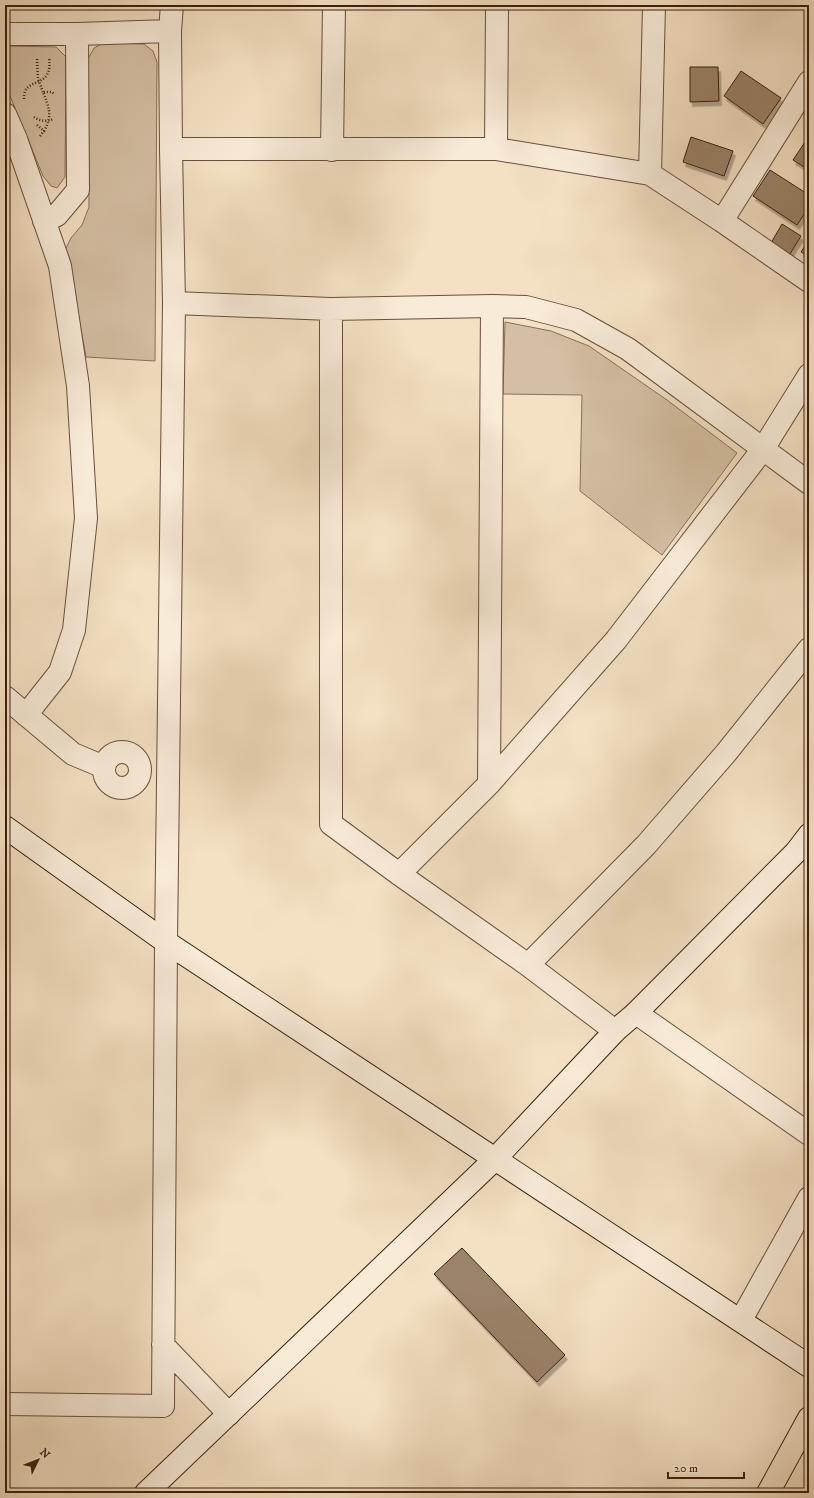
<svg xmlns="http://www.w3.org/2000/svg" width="814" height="1498" viewBox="0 0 814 1498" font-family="'IM FELL DW Pica',serif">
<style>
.green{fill:#d4bfa4;stroke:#876f58}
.building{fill:#9b836b;stroke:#3a1f0c;filter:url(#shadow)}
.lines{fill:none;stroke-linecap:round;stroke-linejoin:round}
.street-casing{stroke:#684f3a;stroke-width:24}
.secondary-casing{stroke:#3a1f0c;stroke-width:24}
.primary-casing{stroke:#3a1f0c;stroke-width:24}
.path{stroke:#3a1f0c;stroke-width:2.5;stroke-dasharray:1 2;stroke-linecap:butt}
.street{stroke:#f8ebd8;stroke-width:22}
.secondary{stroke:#f8ebd8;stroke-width:22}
.primary{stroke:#f4e0c3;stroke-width:22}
</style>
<defs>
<filter id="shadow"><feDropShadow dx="2.5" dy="4.5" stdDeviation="0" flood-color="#0004"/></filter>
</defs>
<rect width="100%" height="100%" fill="#f4e0c3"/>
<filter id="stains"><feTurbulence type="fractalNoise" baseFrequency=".005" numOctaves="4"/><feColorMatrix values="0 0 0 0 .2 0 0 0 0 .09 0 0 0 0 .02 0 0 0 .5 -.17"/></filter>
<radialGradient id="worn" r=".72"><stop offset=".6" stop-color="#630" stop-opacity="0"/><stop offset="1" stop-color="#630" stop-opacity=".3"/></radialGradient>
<path class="green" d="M103 43 144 44 153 51 157 62 155 361 86 357 71 274 65 250 71 238 82 225 89 207 88 59 94 48Z
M9 46 56 47 66 57 65 177 57 188 51 186 43 176 5 84V50Z
M505 322 551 331 589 346 667 400 737 453 662 555 580 491 582 395 503 394Z"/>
<path class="building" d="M690 67H718L719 101 690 102Z
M741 71 781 98 763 124 724 96Z
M809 136V170L793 160Z
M691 137 733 151 724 176 683 162Z
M770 170 809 195V207L797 225 753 196Z
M782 224 801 236 790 254 771 243Z
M809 240V257L801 252Z
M462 1248 565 1355 537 1382 434 1274Z"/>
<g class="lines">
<g class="street-casing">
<path id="street" d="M5 34H77L170 31
M5 114 16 139 60 266 78 386 86 518 74 630 60 672 26 715
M171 149H496L650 174 722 221 809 281
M496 149 497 5
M332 150 334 5
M650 174 654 5
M44 221 57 215 78 190 77 34
M722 221 809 82
M174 303 331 309 492 306 526 307 576 320 628 349 809 483
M331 309V824L399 874 528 965 615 1031
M5 697 73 754 104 767
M104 770a18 18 0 1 1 36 0a18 18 0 1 1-36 0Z
M489 784 492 306
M399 874 489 784 616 640 763 449 809 375
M528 965 646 845 726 753 809 649
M636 1013 809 1134
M741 1320 809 1198
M163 1345 229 1414
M5 1404 163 1406 166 942 174 303 171 149 170 31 172 5"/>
</g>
<g class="secondary-casing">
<path id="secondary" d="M5 827 166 942 809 1366
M146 1493 494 1160 615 1031 636 1013 796 852 809 835"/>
</g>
<g class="primary-casing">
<path id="primary" d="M768 1493 809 1418"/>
</g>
<path class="path" d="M37 59 38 79 43 92
M24 99C23 75 54 91 49 57
M34 117C39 121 48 122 53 119
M37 125 44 131C53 115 49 108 43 92H52L54 94
M40 136 44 131"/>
<use href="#street" class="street"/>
<use href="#secondary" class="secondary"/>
<use href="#primary" class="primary"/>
</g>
<rect width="814" height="1498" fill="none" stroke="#f4e0c3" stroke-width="20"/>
<rect x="6" y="6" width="802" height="1486" fill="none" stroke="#3a1f0c" stroke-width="2"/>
<rect x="10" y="10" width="794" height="1478" fill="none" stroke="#3a1f0c"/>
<g transform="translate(38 1460) rotate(47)" stroke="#f8ebd8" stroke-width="3" paint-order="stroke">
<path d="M0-3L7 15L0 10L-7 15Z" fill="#3a1f0c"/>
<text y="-6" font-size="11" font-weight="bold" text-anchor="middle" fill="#3a1f0c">N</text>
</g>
<path d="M668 1472v6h76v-6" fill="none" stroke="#3a1f0c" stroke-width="2"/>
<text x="674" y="1472" font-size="12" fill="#3a1f0c" stroke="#f8ebd8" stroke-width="3" paint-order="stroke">20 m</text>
<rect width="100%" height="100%" filter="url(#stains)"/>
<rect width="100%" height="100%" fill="url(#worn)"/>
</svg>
